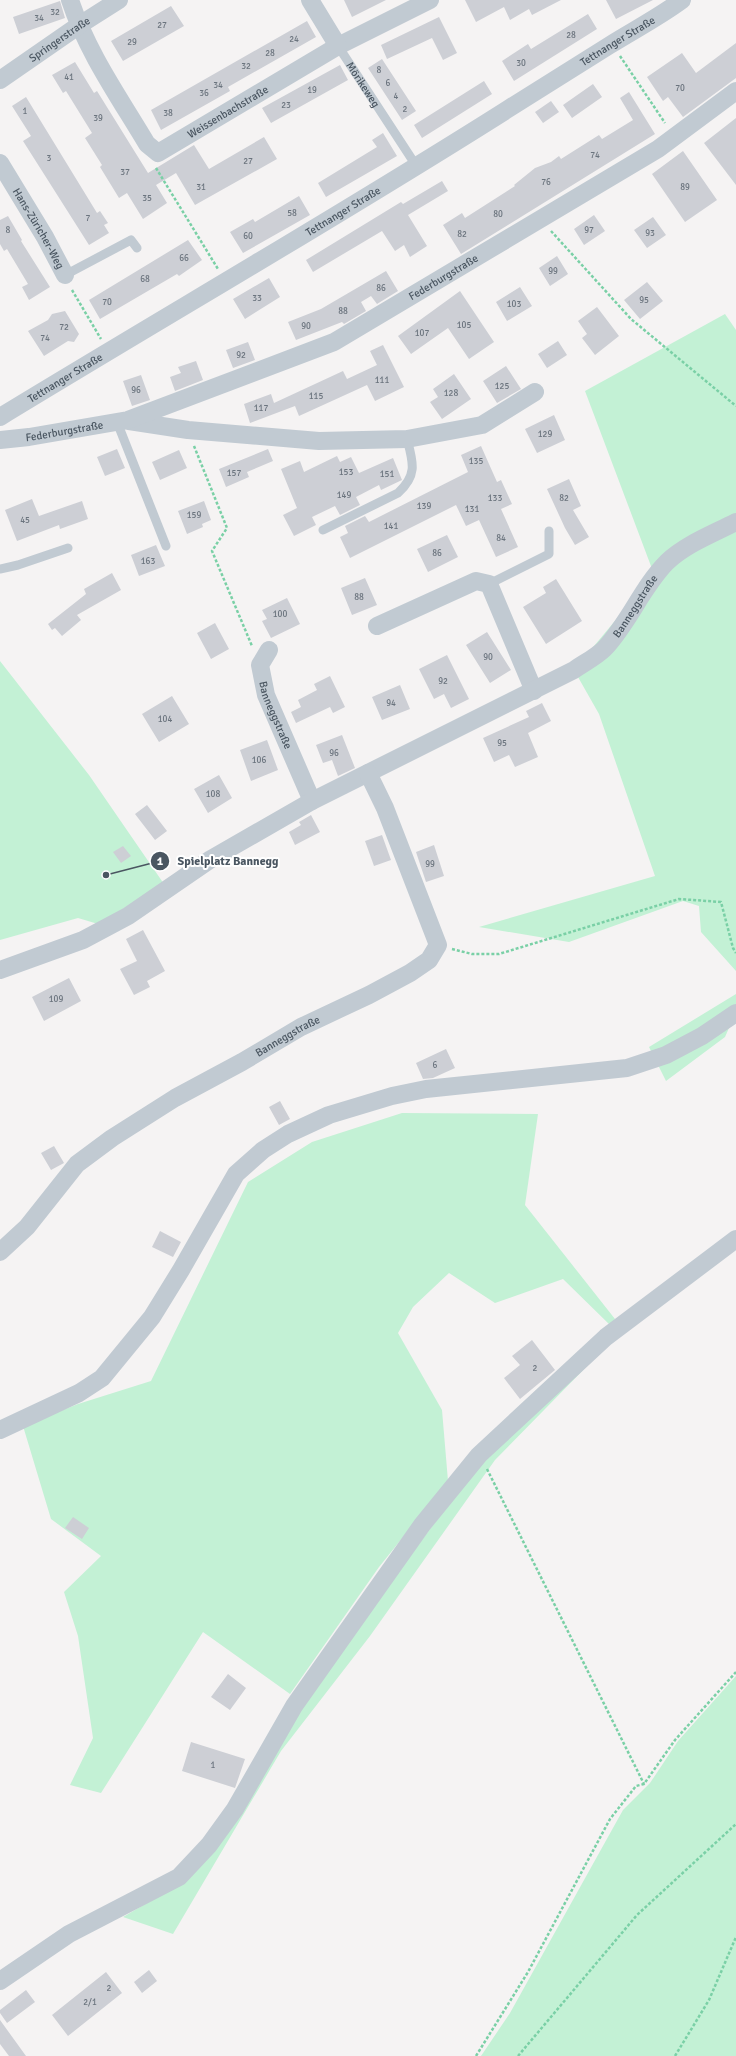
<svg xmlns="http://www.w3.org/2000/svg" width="736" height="2056" viewBox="0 0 736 2056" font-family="Signika,sans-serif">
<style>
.green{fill:#c3f1d5}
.building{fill:#cdcfd5}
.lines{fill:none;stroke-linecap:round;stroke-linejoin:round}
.path{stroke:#7ad0a6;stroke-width:2.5;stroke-dasharray:3 2;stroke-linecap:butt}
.service{stroke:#c1cad2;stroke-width:9}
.minor{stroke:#c1cad2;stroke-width:18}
.labels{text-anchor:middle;stroke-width:4;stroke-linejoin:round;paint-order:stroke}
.number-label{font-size:9px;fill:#6b747e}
.street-label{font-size:11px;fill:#4a5661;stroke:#fff}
.leader{fill:none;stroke:#4a5661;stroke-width:1.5}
.callout-dot{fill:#4a5661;stroke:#fff;stroke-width:1.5}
.mark-label{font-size:12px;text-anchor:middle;font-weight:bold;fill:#fff}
.callout-label{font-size:12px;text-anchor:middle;font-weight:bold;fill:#4a5661;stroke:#fff;stroke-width:4;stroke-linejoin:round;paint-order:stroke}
</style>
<rect width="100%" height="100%" fill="#f5f3f3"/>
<path class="green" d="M725 314 736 330V971L701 932 699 906 683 901 569 942 479 927 655 876 599 714 574 670 654 574 585 391Z
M0 661 89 775 164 884 98 924 78 918 0 940Z
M736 994V1017L732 1021 725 1037 666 1081 649 1047Z
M402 1113 538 1114 525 1205 615 1319 611 1326 563 1279 495 1303 449 1273 413 1307 398 1333 442 1410 448 1481 379 1567 290 1694 203 1632 101 1793 70 1785 93 1738 78 1636 64 1592 101 1556 51 1519 23 1426 78 1404 151 1381 248 1182 312 1142Z
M592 1361 495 1460 370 1636 281 1751 173 1934 123 1917 159 1896 195 1870 303 1697 480 1463Z
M736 1676V2056H481L510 2013 623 1810 650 1783 678 1741Z"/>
<path class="building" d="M344 0H386L352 17Z
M465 0H561L532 15 529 9 510 20 504 7 476 22Z
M606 0H653L616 19Z
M60 1 65 18 19 34 13 17Z
M171 6 184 26 123 61 111 41Z
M588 14 597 29 514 81 502 61 528 44 531 49Z
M439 17 457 53 443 60 432 38 387 59 381 45Z
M307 21 316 37 228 87 230 91 161 130 151 110Z
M736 43V78L683 117 668 97 663 101 647 77 682 53 696 73Z
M382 59 416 111 402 120 368 68Z
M75 62 94 93 97 91 148 173 194 145 209 169 264 137 277 159 195 205 176 173 156 185 167 203 143 219 127 193 119 198 100 167 102 165 85 138 92 133 66 91 63 93 52 75Z
M340 65 348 80 271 123 262 108Z
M484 81 492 94 422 138 414 125Z
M593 84 602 97 572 118 563 105Z
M629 92 655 134 461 254 443 225 462 213 465 218 515 186 514 185 535 168 551 162 559 156 561 159 599 135 602 139 633 120 620 98Z
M26 97 97 213 100 211 108 223 104 225 109 233 89 245 23 141 31 136 12 106Z
M551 101 559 112 543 123 535 112Z
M736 118V185L704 143Z
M383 133 397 156 326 197 318 183 377 147 372 140Z
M683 151 717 200 685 222 652 174Z
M442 181 448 191 408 215 427 246 410 257 404 245 395 251 382 231 313 272 306 260 401 202 403 204Z
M299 196 310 215 243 253 230 232 253 219 255 222Z
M594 215 605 231 584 245 574 229Z
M8 216 22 240 21 241 50 287 29 300 22 287 28 284 7 249 4 251 0 244V220Z
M653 217 666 235 647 248 634 230Z
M188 240 202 260 179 276 177 274 100 319 89 300Z
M557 256 568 274 550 286 539 268Z
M386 271 398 291 377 304 371 296 361 302 366 311 344 324 342 322 296 340 288 322 321 309Z
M269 278 280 297 245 319 233 299Z
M647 282 663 301 640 319 624 300Z
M520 287 532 306 507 321 496 302Z
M460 291 494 342 469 359 448 328 411 354 398 336Z
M597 307 619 336 595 355 582 338 587 334 578 321Z
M65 311 79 334 74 342 68 341 44 356 28 331 48 320 52 314Z
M558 341 567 355 547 368 538 354Z
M248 342 255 360 233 368 226 350Z
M383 345 404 387 375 401 367 385 299 416 295 406 250 423 244 404 271 394 274 403 343 371 347 379 377 365 370 351Z
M196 361 203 380 175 391 170 377 181 373 178 367Z
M506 366 521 389 497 403 483 381Z
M454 374 471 399 442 419 430 402 438 397 433 389Z
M141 375 150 400 132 406 123 381Z
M554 415 565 440 537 453 525 429Z
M481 446 497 482 501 480 512 504 501 509 518 547 496 557 479 520 466 526 456 505 350 558 340 537 348 533 345 526 365 516 369 522 468 472 461 455Z
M117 449 125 468 105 476 97 457Z
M268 449 273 461 247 472 249 477 226 487 219 469Z
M179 450 187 468 160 480 152 462Z
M337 456 340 462 351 457 359 473 393 458 402 480 381 490 379 485 356 497 360 505 340 515 335 506 312 517 316 525 294 536 283 515 297 508 281 469 300 461 304 472Z
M569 479 581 506 573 510 589 537 575 545 565 528 547 489Z
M32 499 39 516 82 501 88 519 60 529 59 525 17 541 5 510Z
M204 501 211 520 202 524 203 527 187 534 178 511Z
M447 535 458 557 428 572 417 549Z
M156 545 165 566 139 576 131 555Z
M112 573 121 590 77 615 81 620 62 636 55 628 52 630 48 624 86 594 84 589Z
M365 578 377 605 352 615 341 588Z
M556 579 582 621 546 644 523 607 546 593 543 587Z
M287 598 300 624 271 638 262 621 267 619 262 610Z
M215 623 229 649 211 659 197 633Z
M487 632 511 670 490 683 466 645Z
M447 655 469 699 451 708 444 694 434 699 419 669Z
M330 676 345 707 333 713 330 707 296 723 291 712 301 707 298 700 317 690 314 684Z
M400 685 410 709 382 720 372 697Z
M172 696 189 724 159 742 142 714Z
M542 703 551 721 528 733 538 757 515 767 509 755 494 762 483 738 529 717 526 711Z
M342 735 355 768 338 776 332 760 323 763 316 745Z
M267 740 278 770 251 781 240 750Z
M219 775 232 798 208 813 194 789Z
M147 805 167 831 155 840 135 814Z
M311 815 320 832 295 845 289 832 301 825 299 822Z
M382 835 391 860 374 866 365 841Z
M434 845 444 876 426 882 416 852Z
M123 846 131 856 121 863 113 852Z
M143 930 165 971 147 981 150 987 134 995 120 969 137 961 126 939Z
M69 978 81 1001 44 1021 32 997Z
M446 1049 455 1068 433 1078 423 1079 416 1063Z
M280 1101 290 1119 279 1125 269 1107Z
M54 1146 64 1163 51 1170 41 1153Z
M160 1231 181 1242 173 1257 152 1247Z
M532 1340 555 1370 520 1399 504 1378 520 1365 512 1356Z
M73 1517 89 1528 82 1539 65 1528Z
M228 1674 246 1688 230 1710 211 1697Z
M191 1742 245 1759 235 1788 182 1771Z
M149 1970 157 1981 142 1993 134 1982Z
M106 1972 122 1993 68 2036 52 2015Z
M26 1990 35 2002 7 2023 0 2013V2010Z
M0 2020 26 2056H9L0 2044Z"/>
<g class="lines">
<path class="path" d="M620 56 665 123
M156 168 218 269
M551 231 631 319 736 406
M72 290 101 339
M194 446 227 528 212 551 252 646
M452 949 472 954H499L679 899 721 902 733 948 736 953
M487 1469 644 1784
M476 2056 528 1972 610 1819 636 1786 644 1784 675 1740 736 1672
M518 2056 637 1915 736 1824
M675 2056 709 2000 736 1937"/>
<g class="service">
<path id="s1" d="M338 46 417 167"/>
<path d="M65 275 131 240 137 248"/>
<path d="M117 422 166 546"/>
<path d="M323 530 398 493C418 475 413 462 407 439"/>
<path d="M0 569 18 565 68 548"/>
<path d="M489 584 549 554V531"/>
</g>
<g class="minor">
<path id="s2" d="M70 0C87 52 119 97 147 144L158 153 338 46 430 0"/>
<path d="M310 0 338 46"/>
<path id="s3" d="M0 80 78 26 119 0"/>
<path id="s4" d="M0 163 45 237 65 275"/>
<path id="s5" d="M0 417C169 314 341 215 508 109 542 88 576 66 610 45 634 30 659 17 682 0"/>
<path d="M129 421 188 430 319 441 407 439 482 425 535 392"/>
<path id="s6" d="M0 440 29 437 128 420 334 342 658 149 736 91"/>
<path d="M377 626 476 581 489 584 534 691"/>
<path id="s7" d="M269 650 260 665 266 695 312 801"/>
<path id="s8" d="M0 970 83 940 128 916 211 859 312 801 574 670C584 663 596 657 604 649 629 623 642 587 667 562 686 544 713 534 736 522"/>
<path id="s9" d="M0 1252 27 1227 77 1164 112 1138 175 1098 242 1062 301 1027 369 995 410 973 429 960 438 945 385 808 368 773"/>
<path d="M0 1430 79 1393 102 1378 152 1317 181 1270 236 1174 263 1150 288 1134 329 1115 392 1096 426 1089 627 1068 666 1055 702 1036 736 1013"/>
<path d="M0 1981 69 1934 179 1877 209 1845 235 1809 294 1706 422 1525 479 1455 606 1337 736 1239"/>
</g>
</g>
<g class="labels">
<g class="number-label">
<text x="55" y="15">32</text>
<text x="39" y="21">34</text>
<text x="162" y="28">27</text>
<text x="571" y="38">28</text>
<text x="294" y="42">24</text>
<text x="132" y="45">29</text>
<text x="270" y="56">28</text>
<text x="521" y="66">30</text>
<text x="246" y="69">32</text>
<text x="379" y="73">8</text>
<text x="69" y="80">41</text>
<text x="388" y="86">6</text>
<text x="218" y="88">34</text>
<text x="680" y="91">70</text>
<text x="312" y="93">19</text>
<text x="204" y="96">36</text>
<text x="396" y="99">4</text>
<text x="286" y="108">23</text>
<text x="405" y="112">2</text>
<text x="25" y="114">1</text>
<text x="168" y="116">38</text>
<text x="98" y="121">39</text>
<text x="595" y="158">74</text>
<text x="49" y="161">3</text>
<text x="248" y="164">27</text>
<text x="125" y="175">37</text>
<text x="546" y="185">76</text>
<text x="201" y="190">31</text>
<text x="685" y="190">89</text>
<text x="147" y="201">35</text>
<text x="292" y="216">58</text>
<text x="498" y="217">80</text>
<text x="88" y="221">7</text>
<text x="8" y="233">8</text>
<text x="589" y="233">97</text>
<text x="650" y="236">93</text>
<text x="462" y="237">82</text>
<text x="248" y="239">60</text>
<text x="184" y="261">66</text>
<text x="553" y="274">99</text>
<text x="145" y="282">68</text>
<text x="381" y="291">86</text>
<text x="257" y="301">33</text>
<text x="644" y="303">95</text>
<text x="107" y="305">70</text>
<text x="514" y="307">103</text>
<text x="343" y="314">88</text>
<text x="464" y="328">105</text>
<text x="306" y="329">90</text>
<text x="64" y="330">72</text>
<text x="422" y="336">107</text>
<text x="45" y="341">74</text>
<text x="241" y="358">92</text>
<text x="382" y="383">111</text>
<text x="502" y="389">125</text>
<text x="136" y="393">96</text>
<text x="451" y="396">128</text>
<text x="316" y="399">115</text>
<text x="261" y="411">117</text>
<text x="545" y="437">129</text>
<text x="476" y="464">135</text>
<text x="346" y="475">153</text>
<text x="234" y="476">157</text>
<text x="387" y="477">151</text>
<text x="344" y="498">149</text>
<text x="495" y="501">133</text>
<text x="564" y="501">82</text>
<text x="424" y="509">139</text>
<text x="472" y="512">131</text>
<text x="194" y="518">159</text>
<text x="25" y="523">45</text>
<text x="391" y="529">141</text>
<text x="501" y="541">84</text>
<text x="437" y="556">86</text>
<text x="148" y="564">163</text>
<text x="359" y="600">88</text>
<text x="280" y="617">100</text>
<text x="488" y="660">90</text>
<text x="443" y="684">92</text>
<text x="391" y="706">94</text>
<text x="165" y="722">104</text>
<text x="502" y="746">95</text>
<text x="334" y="756">96</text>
<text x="259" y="763">106</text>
<text x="213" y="797">108</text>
<text x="430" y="867">99</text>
<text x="56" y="1002">109</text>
<text x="435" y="1068">6</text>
<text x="535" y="1371">2</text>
<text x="213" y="1768">1</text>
<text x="109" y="1991">2</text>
<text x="90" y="2005">2/1</text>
</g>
<g class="street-label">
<text dy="4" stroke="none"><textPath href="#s3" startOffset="72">Springerstraße</textPath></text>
<text dy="4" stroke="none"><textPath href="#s5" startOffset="723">Tettnanger Straße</textPath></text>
<text dy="4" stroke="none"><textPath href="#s1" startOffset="46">Mörikeweg</textPath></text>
<text dy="4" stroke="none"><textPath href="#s2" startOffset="259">Weissenbachstraße</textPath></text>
<text dy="4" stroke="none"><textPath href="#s5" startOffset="400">Tettnanger Straße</textPath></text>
<text dy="4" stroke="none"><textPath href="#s4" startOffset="76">Hans-Züricher-Weg</textPath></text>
<text dy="4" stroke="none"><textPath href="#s6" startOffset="477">Federburgstraße</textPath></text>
<text dy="4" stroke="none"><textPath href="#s5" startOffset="76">Tettnanger Straße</textPath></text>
<text dy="4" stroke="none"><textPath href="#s6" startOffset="65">Federburgstraße</textPath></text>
<text dy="4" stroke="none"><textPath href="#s8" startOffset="739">Banneggstraße</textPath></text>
<text dy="4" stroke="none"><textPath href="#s7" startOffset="70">Banneggstraße</textPath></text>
<text dy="4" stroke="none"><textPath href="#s9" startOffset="364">Banneggstraße</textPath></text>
</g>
</g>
<path class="leader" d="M106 875L160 861"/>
<g class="callout-dot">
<circle cx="106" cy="875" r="4"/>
<circle cx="160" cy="861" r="10"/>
</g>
<g class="mark-label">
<text x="160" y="865">1</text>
</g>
<g class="callout-label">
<text x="228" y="865">Spielplatz Bannegg</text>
</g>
</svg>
